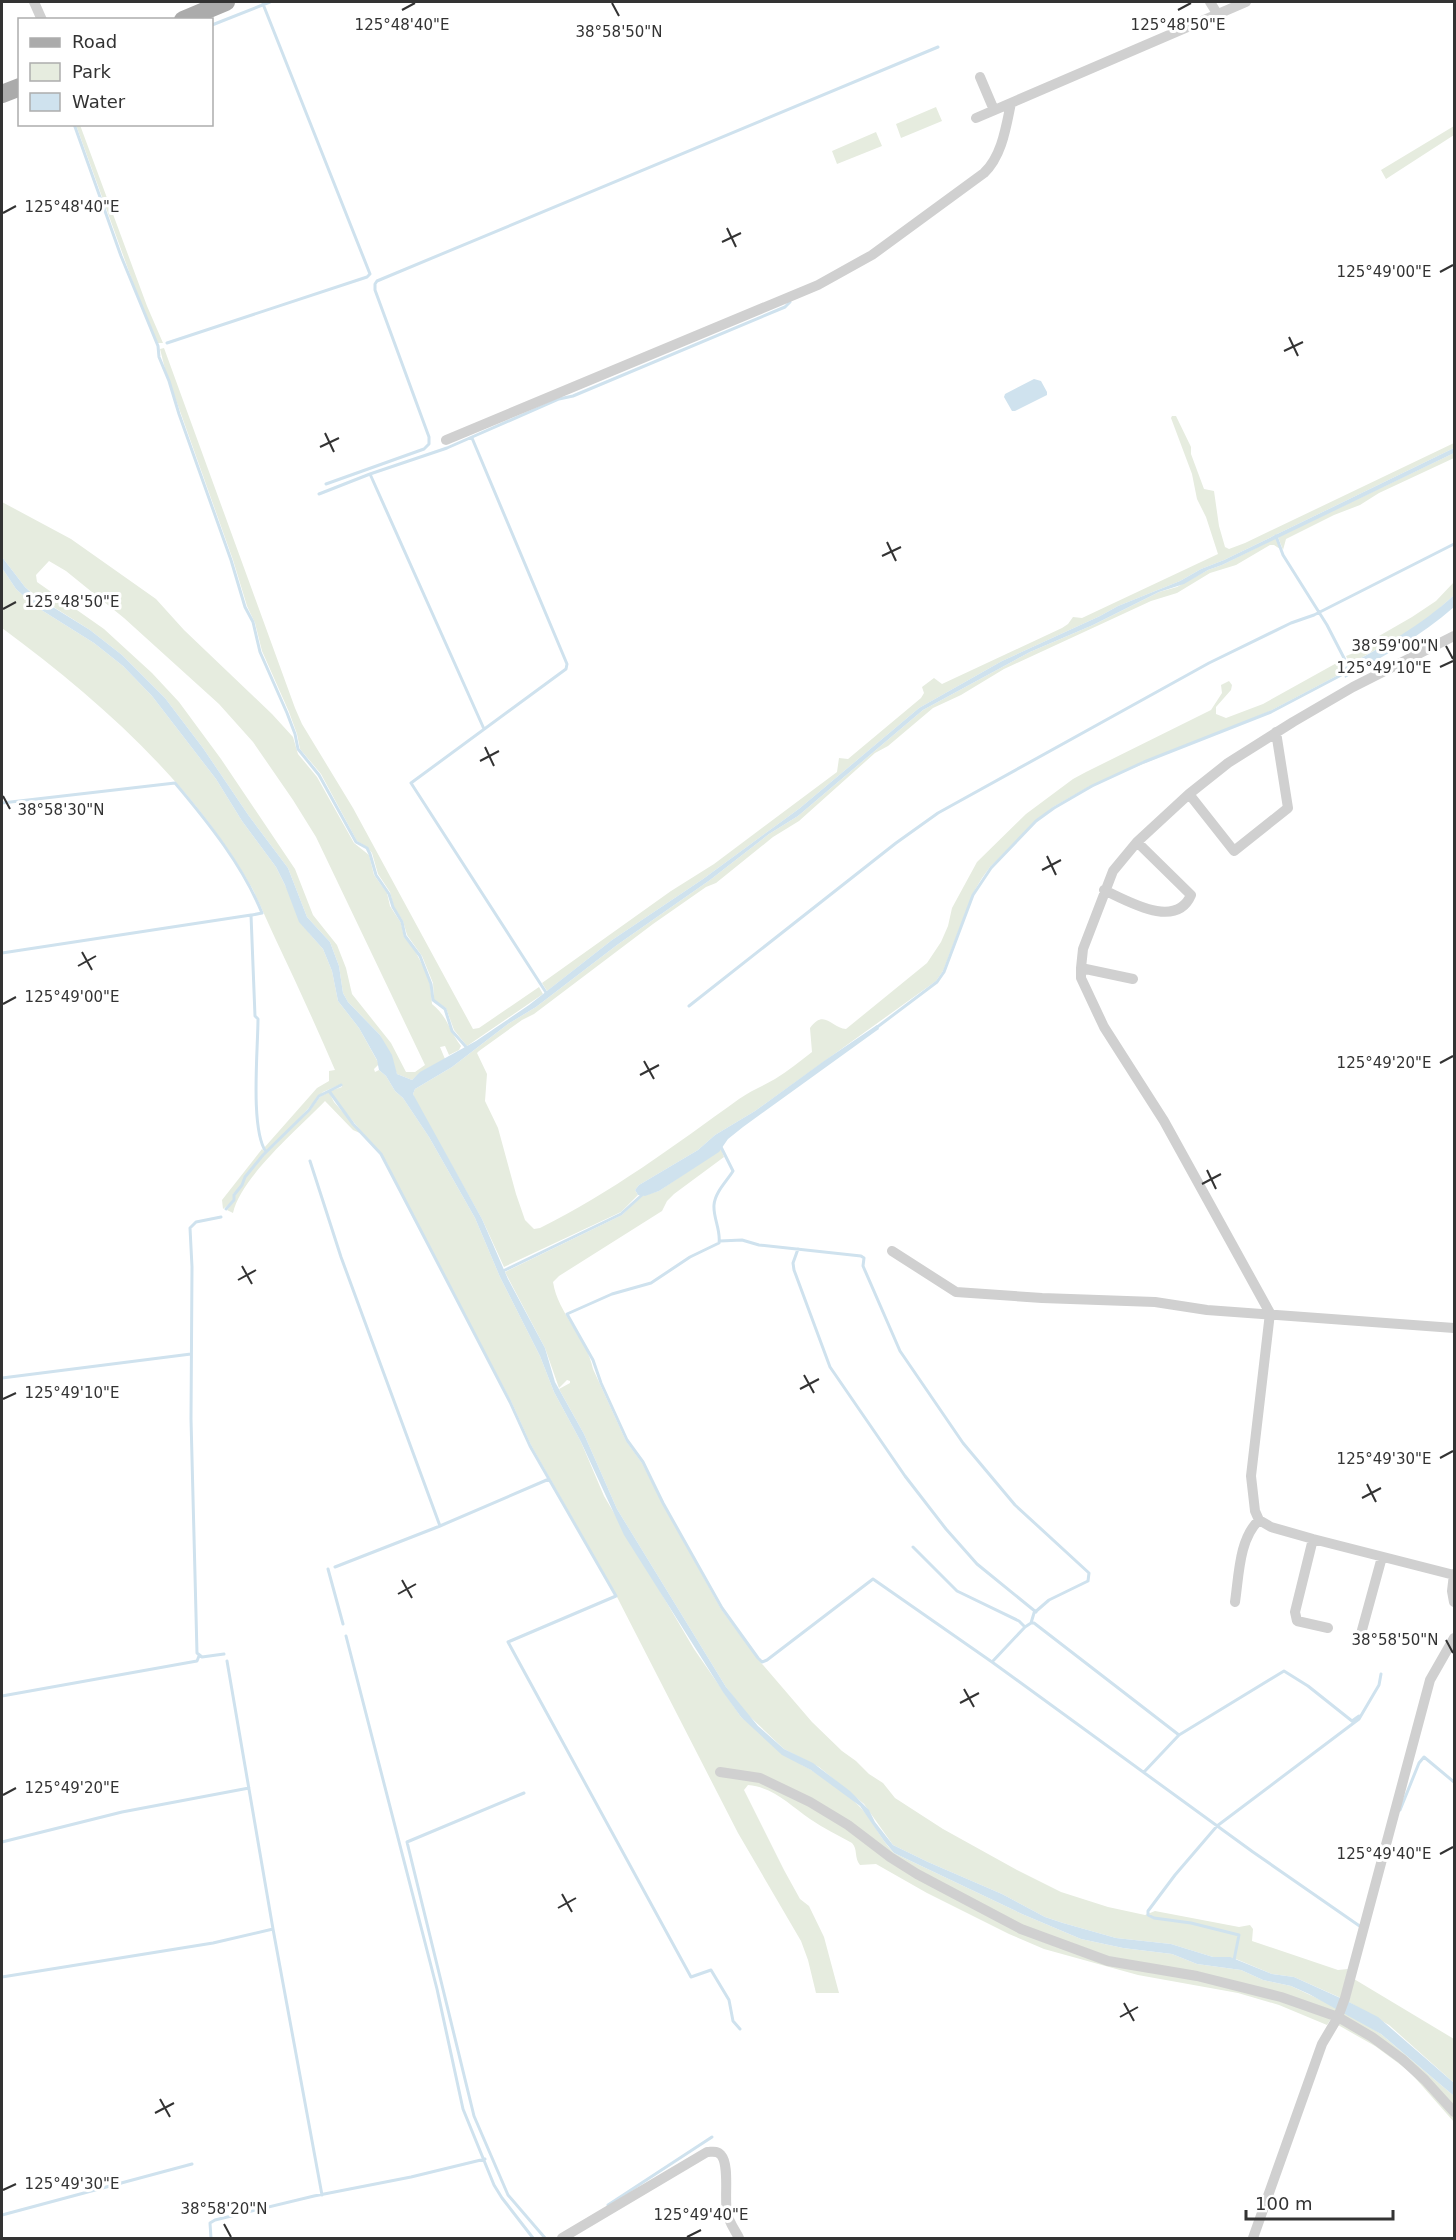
<svg xmlns="http://www.w3.org/2000/svg" width="1456" height="2240" viewBox="0 0 1456 2240" font-family="'DejaVu Sans',sans-serif">
<style>
.green{fill:#e6ecdf;fill-rule:evenodd}
.water{fill:#cfe2ee}
.lines{fill:none;stroke-linecap:round;stroke-linejoin:round}
.stream{stroke:#cfe2ee;stroke-width:3}
.minor{stroke:#d0d0d0;stroke-width:10}
.primary{stroke:#ababab;stroke-width:18}
.ticks{fill:none;stroke:#333;stroke-width:2}
.ticks-label{font-size:15px;text-anchor:middle;fill:#333;stroke:#fff;stroke-width:6;stroke-linejoin:round;paint-order:stroke}
</style>
<rect width="100%" height="100%" fill="#fff"/>
<path class="green" d="M936 107 942 121 901 138 896 124Z
M76 125H80L147 306 163 343H158L144 313Z
M1454 126V135L1386 179 1381 170Z
M876 132 882 146 837 164 832 151Z
M164 348 295 708 302 724 353 808 473 1029 479 1028 539 987 543 994 467 1046 454 1030 446 1008 434 1000 433 983 422 956 407 935 403 921 394 907 390 892 378 874 372 853 367 847 357 841 321 774 300 749 297 734 289 712 262 651 255 623 247 606 233 560 165 369 160 349Z
M1172 416H1176L1191 447V454L1204 489 1214 491 1219 526 1225 547 1229 549 1245 543 1454 443V448L1224 560 1201 569 1180 581 1118 606 1100 616 1002 661 919 708 800 808 703 879 612 940 547 991 542 983 671 891 714 864 837 772 839 758 848 759 921 698 924 693 922 687 934 678 942 684 1062 628 1068 624 1073 617 1082 618 1218 554 1206 517 1197 499 1192 474 1171 418Z
M1454 453V458L1379 493 1360 505 1334 515 1286 539 1283 550 1278 537Z
M2 502 71 539 156 599 184 630 272 714 293 737 298 754 317 777 354 843 369 855 374 875 387 893 390 906 401 923 404 937 414 949 424 968 430 984 432 1004C448 1017 448 1029 461 1046L459 1050 449 1055 445 1046 440 1047 445 1059 421 1072 412 1080 397 1074 380 1035 348 1002 343 993 339 966 330 942 307 917 288 868 249 816 203 748 165 698 122 655 90 630 36 596 25 587 2 557ZM49 561 66 571 124 618 219 704 253 742 293 800 316 837 425 1065 415 1072H406L391 1043 352 994 346 968 337 945 313 915 295 869 221 759 179 702 152 673 104 629 37 582 36 575Z
M1276 538 1280 549 1274 545H1270L1236 565 1210 573 1177 593 1151 601 1004 669 961 695 933 708 888 746 875 753 799 821 773 837 716 883 706 887 653 924 534 1014 522 1020 479 1051 477 1053 487 1074 485 1101 498 1128 516 1194 525 1220 534 1229 540 1228C611 1193 675 1145 739 1099 750 1091 763 1086 775 1079 788 1071 800 1061 812 1052L810 1028C824 1008 832 1028 846 1029L927 963 941 942 948 926 952 908 977 862 1026 814 1073 779 1086 772 1211 710 1222 693 1221 685 1229 681 1232 685 1231 690 1216 707V714L1226 718 1263 704 1342 660 1344 672 1270 711 1090 786 1053 807 1036 821 990 867 982 878 973 893 943 971 936 981 755 1111 715 1135 698 1150 639 1185 635 1190 638 1195 621 1212 504 1267 482 1219 415 1100 413 1094 415 1089 452 1067 508 1024 536 1007 617 945 710 880 769 834 798 816 923 710 1030 652 1093 625 1159 592 1177 587 1208 570 1222 565Z
M2 568 16 589 35 606 94 643 123 666 152 696 216 779 242 821 276 867 309 933 323 949 332 971 338 1001 359 1028 379 1064 374 1069 375 1072 379 1070 386 1076 395 1091 403 1098 429 1137 475 1218 500 1277 540 1356 554 1392 581 1442 604 1496 694 1649 741 1717 802 1765C820 1774 846 1792 860 1807 873 1820 880 1839 894 1853L1022 1914 1081 1939 1123 1948 1172 1954 1197 1964 1241 1970 1263 1980 1291 1986 1338 2008 1327 2025 1279 2005 1238 1993 1138 1975 1044 1949 1009 1934 927 1893 876 1864 860 1865C854 1858 858 1849 852 1843 838 1835 823 1828 810 1819 790 1805 773 1787 748 1785L744 1790 784 1870 800 1899 809 1906 824 1937 839 1993H816L808 1960 801 1941 738 1833 617 1597 531 1445 511 1401 412 1216 386 1161 332 1096 330 1091 342 1087 341 1084 323 1092 275 1145 266 1151 264 1148 317 1088 329 1081V1071L335 1070C316 1026 296 982 275 938 267 921 260 904 252 888 192 782 98 699 2 628Z
M1454 582V595L1430 617 1408 632 1350 664 1346 656 1361 650 1379 636 1412 617 1436 601Z
M329 1092 334 1102 362 1134 353 1130 325 1101C298 1129 241 1177 233 1213L227 1210 235 1200V1195L243 1185V1180L264 1155 310 1110 320 1097Z
M262 1149 265 1152 244 1177 242 1185 233 1194 234 1200 223 1209 222 1200Z
M721 1149 724 1157 674 1194 667 1201 662 1211 559 1276 553 1282C558 1314 587 1338 593 1369L626 1441 642 1463 663 1504 721 1609 757 1658 812 1722 842 1751 856 1761 869 1774 883 1783 895 1798 943 1829 1017 1870 1061 1892 1108 1907 1145 1915 1155 1911 1239 1927 1250 1925 1253 1929 1252 1941 1338 1970 1348 1969 1341 1998 1294 1977 1272 1974 1236 1959 1213 1957 1171 1944 1116 1938 1063 1923 1045 1917 1002 1894 928 1862 893 1845 864 1804 819 1767 784 1749 745 1712 726 1687 617 1509 584 1434 559 1389 570 1383V1381L567 1380 559 1388 545 1348 505 1272 622 1215 642 1196 659 1191Z
M1354 1979 1454 2039V2083L1389 2025 1347 2001Z
M1344 2011 1381 2034 1454 2096V2122L1409 2071 1375 2046 1338 2025Z"/>
<path class="water" d="M1034 379 1041 381 1047 392V395L1015 411H1012L1004 397 1005 394Z
M1454 448V453L1222 565 1208 570 1184 584 1159 592 1093 625 1030 652 923 710 798 816 769 834 710 880 617 945 536 1007 508 1024 452 1067 415 1089 413 1094 482 1219 508 1279 545 1348 555 1382 584 1434 617 1509 726 1687 758 1726 784 1749 813 1763 850 1791 869 1810 875 1822 893 1845 928 1862 1002 1894 1045 1917 1063 1923 1116 1938 1171 1944 1213 1957H1230L1272 1974 1294 1977 1347 2001 1378 2017 1454 2083V2096L1381 2034 1309 1994 1291 1986 1263 1980 1241 1970 1197 1964 1172 1954 1123 1948 1081 1939 1022 1914 894 1853 884 1841 860 1806 811 1770 782 1755 741 1717 723 1692 624 1535 581 1442 554 1392 540 1356 500 1277 475 1218 429 1137 403 1098 395 1091 386 1076 379 1070 377 1060 359 1028 338 1001 332 971 323 949 299 922 285 885 276 867 242 821 216 779 152 696 123 666 94 643 35 606 16 589 2 568V557L25 587 35 596 90 630 122 655 165 698 203 748 249 816 288 868 307 917 330 942 339 966 343 993 348 1002 380 1035 392 1055 397 1074 412 1080 420 1072 476 1041 529 1005 612 940 703 879 800 808 919 708 1002 661 1100 616 1118 606 1180 581 1201 569 1224 560Z
M1454 595V607C1421 636 1384 656 1345 678L1343 668C1383 646 1421 626 1454 595Z
M877 1025 879 1029 876 1031 743 1127 728 1139 719 1152 659 1191 645 1196 638 1195 635 1190 639 1185 698 1150 715 1135 755 1111 824 1061Z"/>
<g class="lines">
<path class="stream" d="M212 25 270 2
M74 124 121 256 158 346 159 357 169 381 179 414 231 560 245 607 253 622 260 652 287 713 295 734 298 749 319 775 356 842 367 848 370 854 376 875 389 894 393 907 402 922 405 936 420 956 431 984 433 1000 445 1009 452 1031 467 1048
M167 343 367 277 370 274 263 4
M472 438 567 664 566 669 411 783 547 994
M370 474 484 729
M326 484 424 449 429 444V437L375 290V284L377 281 938 47
M319 494 370 474 447 448 559 399 573 396 785 307 790 302
M1276 536 1283 555 1327 625 1345 660
M2 803 175 783C208 822 243 866 262 913L252 915
M2 953 251 915 255 1016 258 1019C258 1049 250 1129 266 1152
M689 1006 896 843 938 813 1209 663 1291 623 1314 615 1454 544
M876 1028 937 982 944 972 973 895 991 868 1036 821 1054 808 1092 786 1144 762 1271 712 1347 672
M329 1091 353 1124 381 1154 510 1402 530 1446 616 1596 508 1642 691 1977 711 1970 729 2000 733 2021 740 2029
M721 1147 733 1171C727 1181 715 1192 714 1205 713 1218 721 1230 719 1243L690 1257 651 1283 612 1294 567 1314 593 1360 601 1383 627 1440 643 1462 663 1503 722 1608 758 1658 762 1662 767 1660 873 1579 992 1662 1253 1852 1361 1927
M310 1161 341 1257 440 1526
M226 1209 234 1200V1195L242 1185 245 1177 263 1155 309 1110 319 1096 341 1085
M221 1217 196 1222 190 1228 192 1267 191 1419 197 1653 202 1657 224 1654
M720 1241 742 1240 759 1245 861 1256 864 1258 863 1266 900 1351 963 1443 1015 1505 1089 1573 1088 1581 1049 1600 1034 1613 1031 1623
M798 1249 793 1263 794 1270 830 1367 905 1476 946 1529 977 1564 1036 1612
M503 1271 621 1214 643 1194
M2 1378 191 1354
M913 1547 957 1591 1019 1621 1025 1627
M335 1567 440 1526 549 1479
M328 1569 343 1624
M346 1636 437 1989 463 2109 494 2185 502 2198 533 2238
M227 1661 273 1929 322 2195
M992 1662 1025 1627 1031 1623H1034L1179 1735
M2 1696 197 1661 199 1656
M1144 1772 1179 1735 1284 1671 1308 1686 1352 1721 1359 1716
M524 1793 407 1842 474 2116 508 2195 545 2238
M1400 1810 1419 1763 1424 1757 1454 1782
M2 1842 122 1812 249 1788
M1234 1960 1239 1935 1191 1923 1154 1918 1148 1915V1911L1175 1875 1217 1826 1359 1719 1379 1685 1381 1674
M2 1977 213 1943 273 1929
M608 2205 712 2137
M2 2215 192 2164
M211 2238 210 2223 215 2220 314 2196 411 2177 485 2159"/>
<path class="minor" d="M34 2 42 20
M1210 2 1218 15
M980 77 994 110
M976 118 1246 2
M446 440 818 285 872 255 984 173C1002 156 1006 127 1011 103
M1189 794 1234 851 1288 808 1276 732
M1104 890C1128 901 1176 930 1191 895L1137 842
M1081 968 1133 979
M892 1251 956 1292 1042 1298 1155 1302 1207 1310 1454 1328
M1313 1539 1295 1612 1297 1621 1328 1628
M1454 1574 1452 1591 1454 1602
M1454 1575 1313 1539 1271 1527 1259 1520 1255 1511 1251 1476 1270 1313 1164 1121 1104 1027 1081 978V968L1083 949 1113 871 1137 842 1189 794 1228 763 1293 722 1353 687 1454 636
M1235 1602C1239 1575 1239 1539 1259 1520
M1362 1630 1382 1557
M720 1772 760 1778 810 1802 848 1825 890 1857 917 1874 1021 1929 1108 1961 1197 1976 1281 1997 1338 2017 1372 2037 1402 2059 1425 2080 1454 2112
M562 2238 707 2152C712 2152 717 2150 721 2155 730 2165 724 2198 727 2212 728 2221 735 2230 739 2238
M1253 2238 1322 2044 1338 2017 1345 1998 1430 1680 1454 1638"/>
<path class="primary" d="M183 20 226 2
M2 94 20 87"/>
</g>
<path class="ticks" d="M612 3 619 16M402 10 415 3M1178 10 1191 3M3 213 16 206M727 228 736 247M722 242 741 233M1440 272 1453 265M1289 337 1298 356M1284 351 1303 342M325 433 334 452M320 447 339 438M887 542 896 561M882 556 901 547M3 609 16 602M1446 646 1453 659M1440 667 1453 661M485 747 494 766M480 761 499 751M3 796 10 809M1047 856 1056 875M1042 870 1061 860M82 952 92 970M78 966 96 956M3 1004 16 997M644 1061 654 1079M1440 1063 1453 1056M640 1075 659 1065M1207 1170 1216 1189M1202 1184 1221 1174M242 1266 252 1284M238 1280 256 1270M804 1375 814 1393M800 1389 819 1379M3 1399 16 1393M1440 1458 1453 1451M1367 1484 1376 1502M1362 1498 1381 1488M402 1580 412 1598M398 1594 416 1584M1446 1640 1453 1653M964 1689 974 1707M960 1703 979 1693M3 1795 16 1788M1440 1854 1453 1847M562 1894 572 1912M558 1908 576 1898M1124 2003 1134 2021M1120 2017 1138 2007M160 2099 170 2117M155 2113 174 2103M3 2190 16 2184M224 2224 231 2237M687 2237 701 2230"/>
<g class="ticks-label">
<text x="402" y="30">125°48'40"E</text>
<text x="1178" y="30">125°48'50"E</text>
<text x="619" y="37">38°58'50"N</text>
<text x="72" y="212">125°48'40"E</text>
<text x="1384" y="277">125°49'00"E</text>
<text x="72" y="607">125°48'50"E</text>
<text x="1395" y="651">38°59'00"N</text>
<text x="1384" y="673">125°49'10"E</text>
<text x="61" y="815">38°58'30"N</text>
<text x="72" y="1002">125°49'00"E</text>
<text x="1384" y="1068">125°49'20"E</text>
<text x="72" y="1398">125°49'10"E</text>
<text x="1384" y="1464">125°49'30"E</text>
<text x="1395" y="1645">38°58'50"N</text>
<text x="72" y="1793">125°49'20"E</text>
<text x="1384" y="1859">125°49'40"E</text>
<text x="72" y="2189">125°49'30"E</text>
<text x="224" y="2214">38°58'20"N</text>
<text x="701" y="2220">125°49'40"E</text>
</g>
<rect width="1456" height="2240" fill="none" stroke="#333333" stroke-width="6"/>
<rect x="18" y="18" width="195" height="108" fill="#ffffff" stroke="#adadad" stroke-width="1.5"/>
<rect x="30" y="38" width="30" height="9" fill="#ababab" stroke="#adadad" stroke-width="1.5"/>
<text x="72" y="48" font-size="18" fill="#333333">Road</text>
<rect x="30" y="63" width="30" height="18" fill="#e6ecdf" stroke="#adadad" stroke-width="1.5"/>
<text x="72" y="78" font-size="18" fill="#333333">Park</text>
<rect x="30" y="93" width="30" height="18" fill="#cfe2ee" stroke="#adadad" stroke-width="1.5"/>
<text x="72" y="108" font-size="18" fill="#333333">Water</text>
<path d="M1246 2210v9h147v-9" fill="none" stroke="#333333" stroke-width="3"/>
<text x="1255" y="2210" font-size="18" fill="#333333" stroke="#ffffff" stroke-width="4.5" paint-order="stroke">100 m</text>
</svg>
